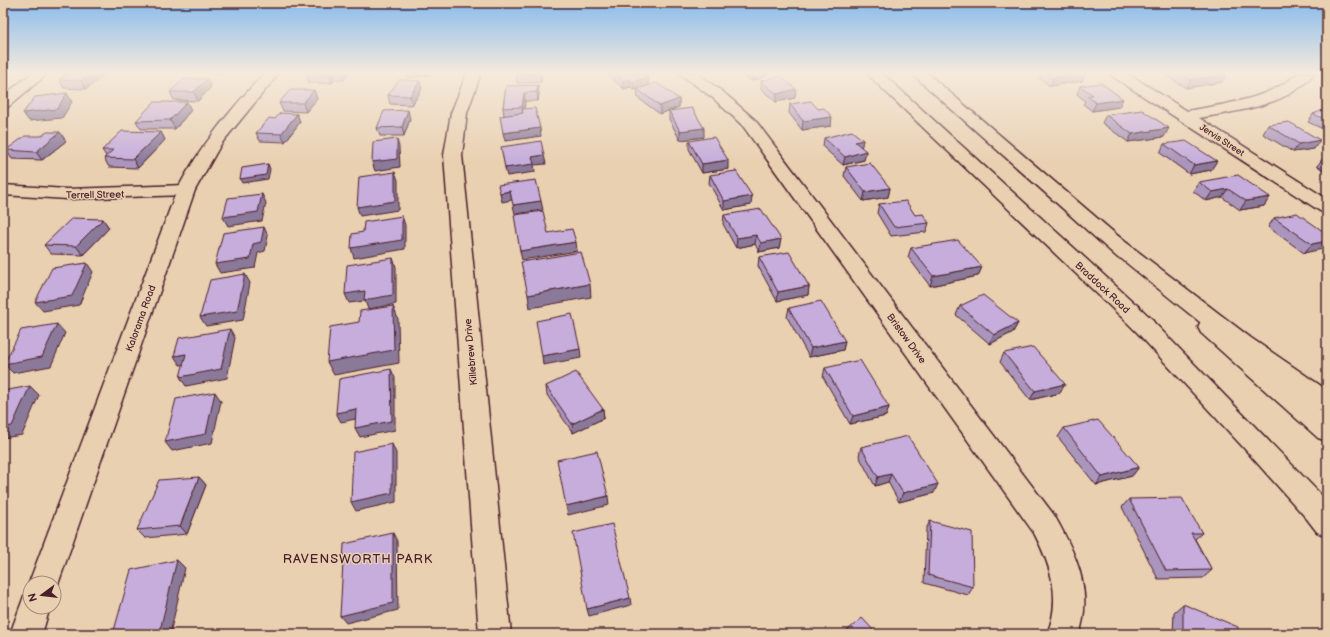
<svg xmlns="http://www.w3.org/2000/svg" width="1330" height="637" viewBox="0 0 1330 637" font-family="'Balsamiq Sans',sans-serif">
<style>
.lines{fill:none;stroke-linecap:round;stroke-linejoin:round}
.minor-casing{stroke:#4a1f2b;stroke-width:3}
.tertiary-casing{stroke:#4a1f2b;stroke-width:3}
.primary-casing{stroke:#4a1f2b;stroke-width:3}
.motorway-casing{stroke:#4a1f2b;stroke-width:3}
.minor{fill:#e9d0b1;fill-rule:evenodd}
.tertiary{fill:#e9d0b1;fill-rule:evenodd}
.primary{fill:#e9d0b1;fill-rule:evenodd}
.motorway{fill:#e9d0b1;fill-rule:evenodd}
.wall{fill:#aa95bd;stroke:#4a1f2b}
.shaded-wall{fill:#8b799a;stroke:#4a1f2b}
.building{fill:#c6addc;stroke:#4a1f2b}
.labels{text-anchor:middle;stroke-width:3;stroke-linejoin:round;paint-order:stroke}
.far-street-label{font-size:9px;fill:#4a1f2b;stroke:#e9d0b1}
.street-label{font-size:10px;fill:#4a1f2b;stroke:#e9d0b1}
.near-neighbourhood-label{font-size:13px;letter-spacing:1px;fill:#4a1f2b;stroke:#e9d0b1}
</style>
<rect width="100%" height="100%" fill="#e9d0b1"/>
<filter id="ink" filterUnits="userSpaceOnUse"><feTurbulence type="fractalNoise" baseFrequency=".025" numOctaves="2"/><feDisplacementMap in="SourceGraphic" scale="8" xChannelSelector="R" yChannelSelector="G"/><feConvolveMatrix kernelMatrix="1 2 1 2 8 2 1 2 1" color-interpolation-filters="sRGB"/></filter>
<g filter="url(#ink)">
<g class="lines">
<g class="minor-casing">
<path id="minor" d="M32 73H48L8 107 3 109V96Z
M467 73H481L467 113 462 155 511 634H479L444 155 451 113Z
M679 73H696L723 92 755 120 1054 515C1075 552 1094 591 1079 634H1047C1062 598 1051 566 1034 533L743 126 713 98Z
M1110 73H1127L1187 111C1225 104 1268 100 1298 73H1314C1292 105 1234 112 1199 118L1327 199V213L1320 211 1112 76Z
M3 185 67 189 186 185 192 186 195 190 192 194 186 195 67 199 3 195Z"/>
</g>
<g class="tertiary-casing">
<path id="tertiary" d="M264 73H279L221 144 195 190 55 593 54 583H30V585L29 583 177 190C200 146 231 110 264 73Z
M30 594V607H50L42 634H10L24 596Z"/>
</g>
<g class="primary-casing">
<path id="primary" d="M866 73H882L1152 319 1155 325 1152 331 1144 333 1136 331Z
M911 73H927L1132 248 1135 253 1132 258 1125 259 1118 258Z
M1209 319 1217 321 1327 416V441L1318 438 1201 333 1198 327 1201 321Z"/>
</g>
<g class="motorway-casing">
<path id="motorway" d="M1108 232 1115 234 1251 338 1327 390V412L1318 409C1242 358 1172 300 1101 242L1098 238 1101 234Z
M1129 302 1137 305 1327 501V536L1317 532 1307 519 1242 446 1121 315 1118 310 1121 305Z"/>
</g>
<use href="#minor" class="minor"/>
<use href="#tertiary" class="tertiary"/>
<use href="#primary" class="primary"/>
<use href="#motorway" class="motorway"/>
</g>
<path class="wall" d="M68 73H107L86 89 64 88 59 80Z
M204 73H228L204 74Z
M307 73H349L344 80H334L332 83H309L306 75Z
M516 73H541V82L517 83Z
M609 73H643L648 77V86L633 90 630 87 624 89 609 76Z
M739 73H768V75L752 81Z
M1041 73H1086L1082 81 1050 86 1039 78Z
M1166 73H1225L1222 82 1186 88 1165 75Z
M761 81 795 98 776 102 761 89Z
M506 86 539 93 538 101H525L524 109 541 136 505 141 504 115 503 108Z
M1080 86 1119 107 1092 111 1083 104 1085 101 1077 94Z
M211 87 198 101 174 100 170 92Z
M422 89 412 105 390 104 388 95Z
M637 89 679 99V107L660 114 638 98Z
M314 90 317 99 306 112 283 111 279 103Z
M790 104 818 109 831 126 802 130 789 113Z
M1327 109V131L1308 122 1313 114Z
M191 110 175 129H141L136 121Z
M669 111 704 137 680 140 669 119Z
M297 114 300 122 285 142 260 141 256 133 275 119Z
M1106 115 1164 137 1128 142 1102 123Z
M410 119 404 136H380L377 128Z
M1268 125 1320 140 1314 149 1293 152 1263 134Z
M161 132 165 140 138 168 109 167 104 158 106 156 102 150Z
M824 138 863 140 861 148 866 151 864 160 843 165 823 147Z
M66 141 42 160 12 159 6 150Z
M689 141 728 169 702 173 689 149Z
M1164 144 1211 170 1189 174 1160 153Z
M1327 156V172L1317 166 1324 157Z
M846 167 890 188 888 197 863 201 844 176Z
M710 175 751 205 724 210 709 183Z
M1199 182 1270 197 1264 206 1240 210 1222 197 1206 201 1193 191Z
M879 204 915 215 929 223 926 232 891 236 877 213Z
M724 215 781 239 779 248 759 252 755 244 736 248 723 224Z
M1274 218 1327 234 1304 253 1268 227Z
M103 219 109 228 83 255 51 254 44 245Z
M911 248 982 267 978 276 930 286 908 257Z
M759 257 809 286 808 295 777 301 758 266Z
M960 306 1018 323 1013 332 990 344 956 315Z
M789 308 845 341 843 350 809 357 787 317Z
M1004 353 1065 384 1060 393 1030 400 1000 362Z
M825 368 889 407 886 416 850 424 823 377Z
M546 386 603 409 604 418 573 433 547 395Z
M1064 428 1139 467 1132 476 1096 485 1058 437Z
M861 447 934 493 899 502 888 482 875 486 859 456Z
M199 477 206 485 187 534 145 538 137 530Z
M1129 499 1202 533 1195 539 1212 570 1203 578 1158 579 1122 507Z
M930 521 973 587 968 595 924 583 926 529Z
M1183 604 1238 634H1173L1174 612Z"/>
<path class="shaded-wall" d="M92 73H107L86 89 81 81Z
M331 73H332L334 80 332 83 329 75Z
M342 73H349L344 80Z
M407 73H431V75L408 78Z
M540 73H541V82Z
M753 73H768V75L752 81Z
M1086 73 1082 81 1050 86 1053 78Z
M1227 74 1222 82 1186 88 1191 80Z
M648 77V86L633 90V82Z
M207 79 211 87 198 101 194 92Z
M630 79V87L624 89 623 81Z
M420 81 422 89 412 105 410 96Z
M538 85 539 93 538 101 537 92Z
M796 89 795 98 776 102 777 94Z
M314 90 317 99 306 112 303 103Z
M67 93 72 102 62 118 29 121 23 113Z
M524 93 525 101 524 115 522 107Z
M679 99V107L660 114V106Z
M1123 99 1119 107 1092 111 1096 103Z
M187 102 191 110 175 129 170 120Z
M408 110 410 119 404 136 402 127Z
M297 114 300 122 285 142 281 134Z
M832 117 831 126 802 130 803 121Z
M540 128 541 136 505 141 503 133Z
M704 128V137L680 140V131Z
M1169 128 1164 137 1128 142 1132 134Z
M60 132 66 141 42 160 36 152Z
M161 132 165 140 138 168 133 159Z
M397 139 399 147 400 167 375 171 372 162Z
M863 140 861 149 855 142Z
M1320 140 1314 149 1293 152 1299 144Z
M866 151 864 160 843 165 845 157Z
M544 155 546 164 534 165 535 172 507 176 505 168 532 157Z
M728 160V169L702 173V164Z
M1217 161 1211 170 1189 174 1194 165Z
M268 164 270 169 268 179 242 183 240 179Z
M395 172 398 180V210L360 216 357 207Z
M890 188 888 197 863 201 865 192Z
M1228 189 1222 197 1206 201 1212 192Z
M510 191 512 200 502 202 500 193Z
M262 194 266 203 262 221 228 226 223 217Z
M752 196 751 205 724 210V201Z
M1270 197 1264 206 1240 210 1246 201Z
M541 201 543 210 515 214 513 205Z
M402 216 405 225V249L354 258 351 248Z
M103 219 109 228 83 255 76 246Z
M264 227 268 236 265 251 258 253 255 268 220 273 215 264 253 244Z
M756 235 755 244 736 248 737 238Z
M781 239 779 248 759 252 761 243Z
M1327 241V248L1304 253 1312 244Z
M576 242 577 251 522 260 520 251Z
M393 258 396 267V304L368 309 365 301 349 303 345 294Z
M87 263 93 272 79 305 43 311 35 302Z
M982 267 978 276 930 286 933 276Z
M245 274 250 283 243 320 206 326 200 317Z
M590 284 591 297 530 308 528 295Z
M809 286 808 295 777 301 778 292Z
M393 306 398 319 399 363 334 375 327 362Z
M1018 323 1013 332 990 344 994 335Z
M57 324 65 333 51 366 13 373 4 364Z
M230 329 235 338 227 378 186 386 180 377Z
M845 341 843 350 809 357 811 348Z
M580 349 581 358 543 365 542 356Z
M186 354 192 363 180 365 174 356Z
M391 369 395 378V430L360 437 355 428Z
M1065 384 1060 393 1030 400 1035 391Z
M30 386 39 395 22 435 3 438V427Z
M215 392 221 401 212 443 172 451 165 442Z
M889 407 886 416 850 424 853 416Z
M356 409 360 418 341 422 336 413Z
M603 409 604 418 573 433 572 424Z
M392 444 396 453V502L356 511 351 502Z
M1139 467 1132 476 1096 485 1102 477Z
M891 474 888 482 875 486 878 477Z
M199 477 206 485 187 534 180 526Z
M938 484 934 493 899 502 903 493Z
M608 496 609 505 568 515 566 506Z
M393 533 397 541 398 610 346 623 340 616Z
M177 560 185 568 170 634H145Z
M630 598 631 605 589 616 587 609Z"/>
<path class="building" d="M68 73H92L81 81 59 80Z
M307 73H331L329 75H306Z
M516 73H540V74L516 75Z
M615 73H643L648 77 633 82 630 79 623 81Z
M1047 73H1084L1053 78Z
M1180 73H1225L1227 74 1191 80Z
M780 76 796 89 777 94 761 81Z
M184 79H207L194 92H170Z
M399 80 420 81 410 96 388 95Z
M657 83 679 99 660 106 637 89Z
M1101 83 1123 99 1096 103 1087 96 1093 95 1080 86Z
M538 85 537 92 524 93 522 107 503 108 506 86Z
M290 90H314L303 103H279Z
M67 93 57 109 23 113 35 97Z
M811 101 818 109 824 108 832 117 803 121 790 104Z
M154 102H187L170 120 136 121Z
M535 108 540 128 503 133 500 116 523 113 522 109Z
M692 108 704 128 680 131 669 111Z
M1327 109V120L1313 114Z
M408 110 402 127 377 128 384 111Z
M1142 110 1169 128 1132 134 1106 115Z
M280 113 297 114 281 134 256 133 269 118 275 119Z
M1289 122 1320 140 1299 144 1268 125Z
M122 131 161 132 133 159 104 158 113 150H102Z
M852 131 863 140 855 142 866 151 845 157 824 138Z
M47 132H60L36 152 6 150 25 136H41Z
M714 137 728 160 702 164 689 141Z
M397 139V159L372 162 373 142Z
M541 141 544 155 532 157 534 164 505 168 501 147Z
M1186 141 1217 161 1194 165 1164 144Z
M870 163 890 188 865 192 846 167Z
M268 164 266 175 240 179 242 168Z
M736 171 752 196 724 201 710 175Z
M395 172V201L357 207 359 177Z
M1238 175 1270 197 1246 201 1228 189 1212 192 1199 182Z
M536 180 541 201 513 205 510 191 500 193 498 185Z
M262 194 258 212 223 217 228 198Z
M906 201 915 215 923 214 929 223 894 227 879 204Z
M761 209 781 239 761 243 756 235 737 238 724 215Z
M543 211 548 233 572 229 576 242 520 251 514 215Z
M1297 213 1327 234V241L1312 244 1274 218Z
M402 216V240L351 248 352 234 363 232 364 222Z
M72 218 103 219 76 246 44 245Z
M264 227 261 242 253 244 250 259 215 264 223 233Z
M958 240 982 267 933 276 911 248Z
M581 252 590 284 528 295 521 262Z
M789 252 809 286 778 292 759 257Z
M393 258V295L364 300 365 291 345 294 347 265Z
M87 263 72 296 35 302 52 268Z
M245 274 237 311 200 317 210 280Z
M983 295 1018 323 994 335 960 306Z
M821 301 845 341 811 348 789 308Z
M393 306 394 350 327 362 330 327 359 322 360 311Z
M572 314 580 349 542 356 536 321Z
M57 324 42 357 4 364 21 330Z
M230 329 221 369 180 377 186 354 174 356 179 338Z
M1033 347 1065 384 1035 391 1004 353Z
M860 360 889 407 853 416 825 368Z
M391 369 392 421 355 428 356 409 336 413 339 379Z
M576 372 603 409 572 424 546 386Z
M30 386 12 426 3 427V391Z
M215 392 206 434 165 442 176 399Z
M1098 420 1139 467 1102 477 1064 428Z
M908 436 938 484 903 493 891 474 878 477 861 447Z
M392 444V493L351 502 353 452Z
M597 451 608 496 566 506 557 460Z
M199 477 180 526 137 530 159 480Z
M1182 498 1202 533H1191L1212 570 1166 571 1129 499Z
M930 521 972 532 973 587 928 575Z
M612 524 630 598 587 609 573 533Z
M393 533V603L340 616 344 544Z
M177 560 160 630 145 634H113L131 570Z
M1183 604 1238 627V634H1183Z
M862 618 877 634H843Z"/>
</g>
<linearGradient id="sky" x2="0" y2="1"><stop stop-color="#89bced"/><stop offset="0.45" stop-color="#f5eadc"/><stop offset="1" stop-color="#f5eadc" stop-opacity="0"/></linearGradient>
<rect width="1330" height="162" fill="url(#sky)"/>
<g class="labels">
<g class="far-street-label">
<text transform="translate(1222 140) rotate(33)" y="3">Jervis Street</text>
</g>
<g class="street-label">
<text transform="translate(95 194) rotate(-1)" y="4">Terrell Street</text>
<text transform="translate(1103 287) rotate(43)" y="4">Braddock Road</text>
<text transform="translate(140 318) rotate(-70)" y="4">Kalorama Road</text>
<text transform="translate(907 338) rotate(54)" y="4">Bristow Drive</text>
<text transform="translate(470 352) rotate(-95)" y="4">Killebrew Drive</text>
</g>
<g class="near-neighbourhood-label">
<text x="358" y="563">RAVENSWORTH PARK</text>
</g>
</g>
<rect width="1330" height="637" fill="none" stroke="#e9d0b1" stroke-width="16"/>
<rect x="8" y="8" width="1314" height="621" fill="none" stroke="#4a1f2b" stroke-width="1.5" filter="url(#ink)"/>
<g transform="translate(42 595) rotate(255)"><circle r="19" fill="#e9d0b1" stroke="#a9897b"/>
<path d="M0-3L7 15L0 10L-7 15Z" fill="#4a1f2b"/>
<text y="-6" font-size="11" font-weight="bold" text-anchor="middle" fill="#4a1f2b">N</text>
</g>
</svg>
